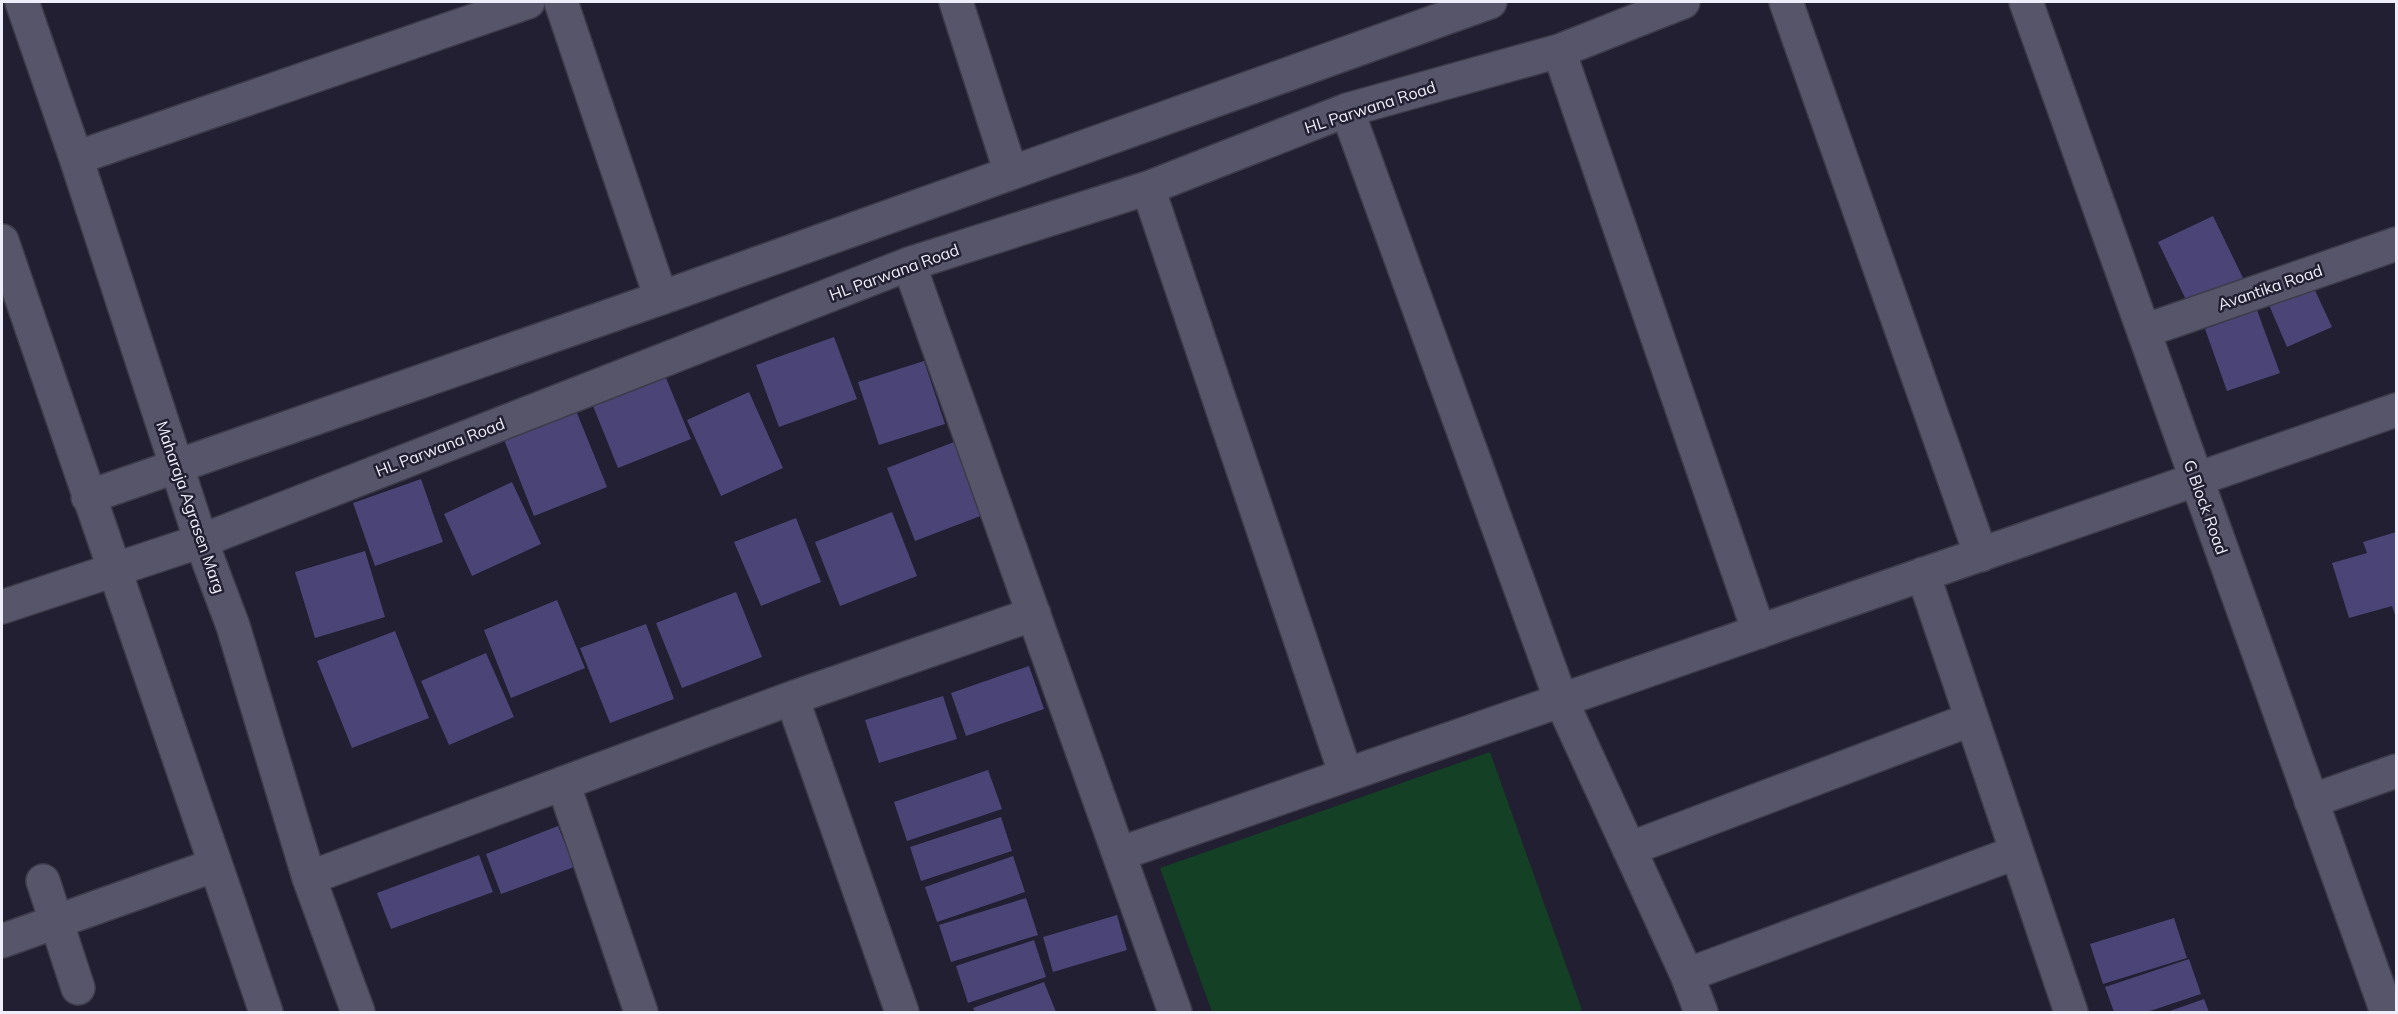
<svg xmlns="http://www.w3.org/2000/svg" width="2398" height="1014" viewBox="0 0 2398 1014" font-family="Mulish,sans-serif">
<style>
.green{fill:#144025}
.building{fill:#4b4476}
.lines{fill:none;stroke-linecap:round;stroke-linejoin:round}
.minor-casing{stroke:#3d3b4a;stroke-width:36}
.minor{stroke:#57556a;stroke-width:33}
.labels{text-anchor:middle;stroke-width:5;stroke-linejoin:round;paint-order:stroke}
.street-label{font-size:16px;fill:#eeeefa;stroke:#211f31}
</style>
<rect width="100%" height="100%" fill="#211f31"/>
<path class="green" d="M1490 752 1582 1010 1575 1012H1212L1160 868Z"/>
<path class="building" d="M2213 216 2243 278 2188 304 2158 242Z
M2313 286 2332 327 2287 347 2269 305Z
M2257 310 2280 373 2227 391 2205 329Z
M834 337 857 399 779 427 756 365Z
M924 361 945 424 879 445 858 382Z
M666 378 691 439 618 468 593 406Z
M749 392 783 468 721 496 687 420Z
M575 408 607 487 534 516 503 437Z
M954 442 983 515 915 541 887 468Z
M421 479 443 542 375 566 353 503Z
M512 482 541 544 472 576 444 514Z
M892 512 917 576 840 606 815 542Z
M796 518 821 582 761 606 734 542Z
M2396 532V618L2392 606 2349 618 2332 563 2367 553 2363 542Z
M365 551 385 617 315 638 295 572Z
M736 592 762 657 682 688 656 623Z
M557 600 585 668 511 698 484 630Z
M646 624 674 699 610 723 580 648Z
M395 631 429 718 352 748 317 661Z
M486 653 514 717 449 745 421 681Z
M1029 666 1044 709 966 736 951 693Z
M943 696 957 739 879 763 865 720Z
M988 770 1002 809 907 841 894 802Z
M1001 817 1012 851 921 881 910 847Z
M558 826 574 867 501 894 486 854Z
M479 855 493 892 391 929 377 893Z
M1013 856 1025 892 937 922 925 887Z
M1026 898 1038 935 951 962 939 925Z
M1117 915 1127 950 1053 972 1043 937Z
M2174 918 2187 958 2103 984 2090 944Z
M1034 940 1046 977 968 1003 956 966Z
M2189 959 2201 994 2147 1012H2114L2105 987Z
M1044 982 1056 1012H975L973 1008Z
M2204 999 2209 1012H2167Z"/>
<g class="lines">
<g class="minor-casing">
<path id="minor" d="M22 2 76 158 201 541 233 626 309 878 358 1012
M561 2 661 298
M956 2 1011 173
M1786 2 1981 555
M2026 2 2387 1012
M1559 51 1759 632
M1347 110 1561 700 1687 975 1701 1012
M76 158 528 2
M1148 188 1346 775
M2 241 266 1012
M909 264 1175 1012
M2144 331 2396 244
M88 497 661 298 1490 2
M1923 574 2071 1012
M2 607 201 541 909 264 1148 188 1347 110 1559 51 1683 2
M792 698 902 1012
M563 783 641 1012
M2311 801 2396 771
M1629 849 1972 719
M1119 854 2396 410
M309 878 792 698 1034 614
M43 881 78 988
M2 941 215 865
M1687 975 2017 852"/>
</g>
<use href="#minor" class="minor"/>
</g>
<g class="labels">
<g class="street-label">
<text transform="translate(1370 107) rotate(-18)" y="6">HL Parwana Road</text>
<text transform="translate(894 272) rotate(-20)" y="6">HL Parwana Road</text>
<text transform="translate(2270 287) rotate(-19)" y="6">Avantika Road</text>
<text transform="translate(440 447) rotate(-21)" y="6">HL Parwana Road</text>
<text transform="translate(191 507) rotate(71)" y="6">Maharaja Agrasen Marg</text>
<text transform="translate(2206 507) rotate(70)" y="6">G Block Road</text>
</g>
</g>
<rect width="2398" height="1014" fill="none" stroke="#eeeefa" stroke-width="6"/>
</svg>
